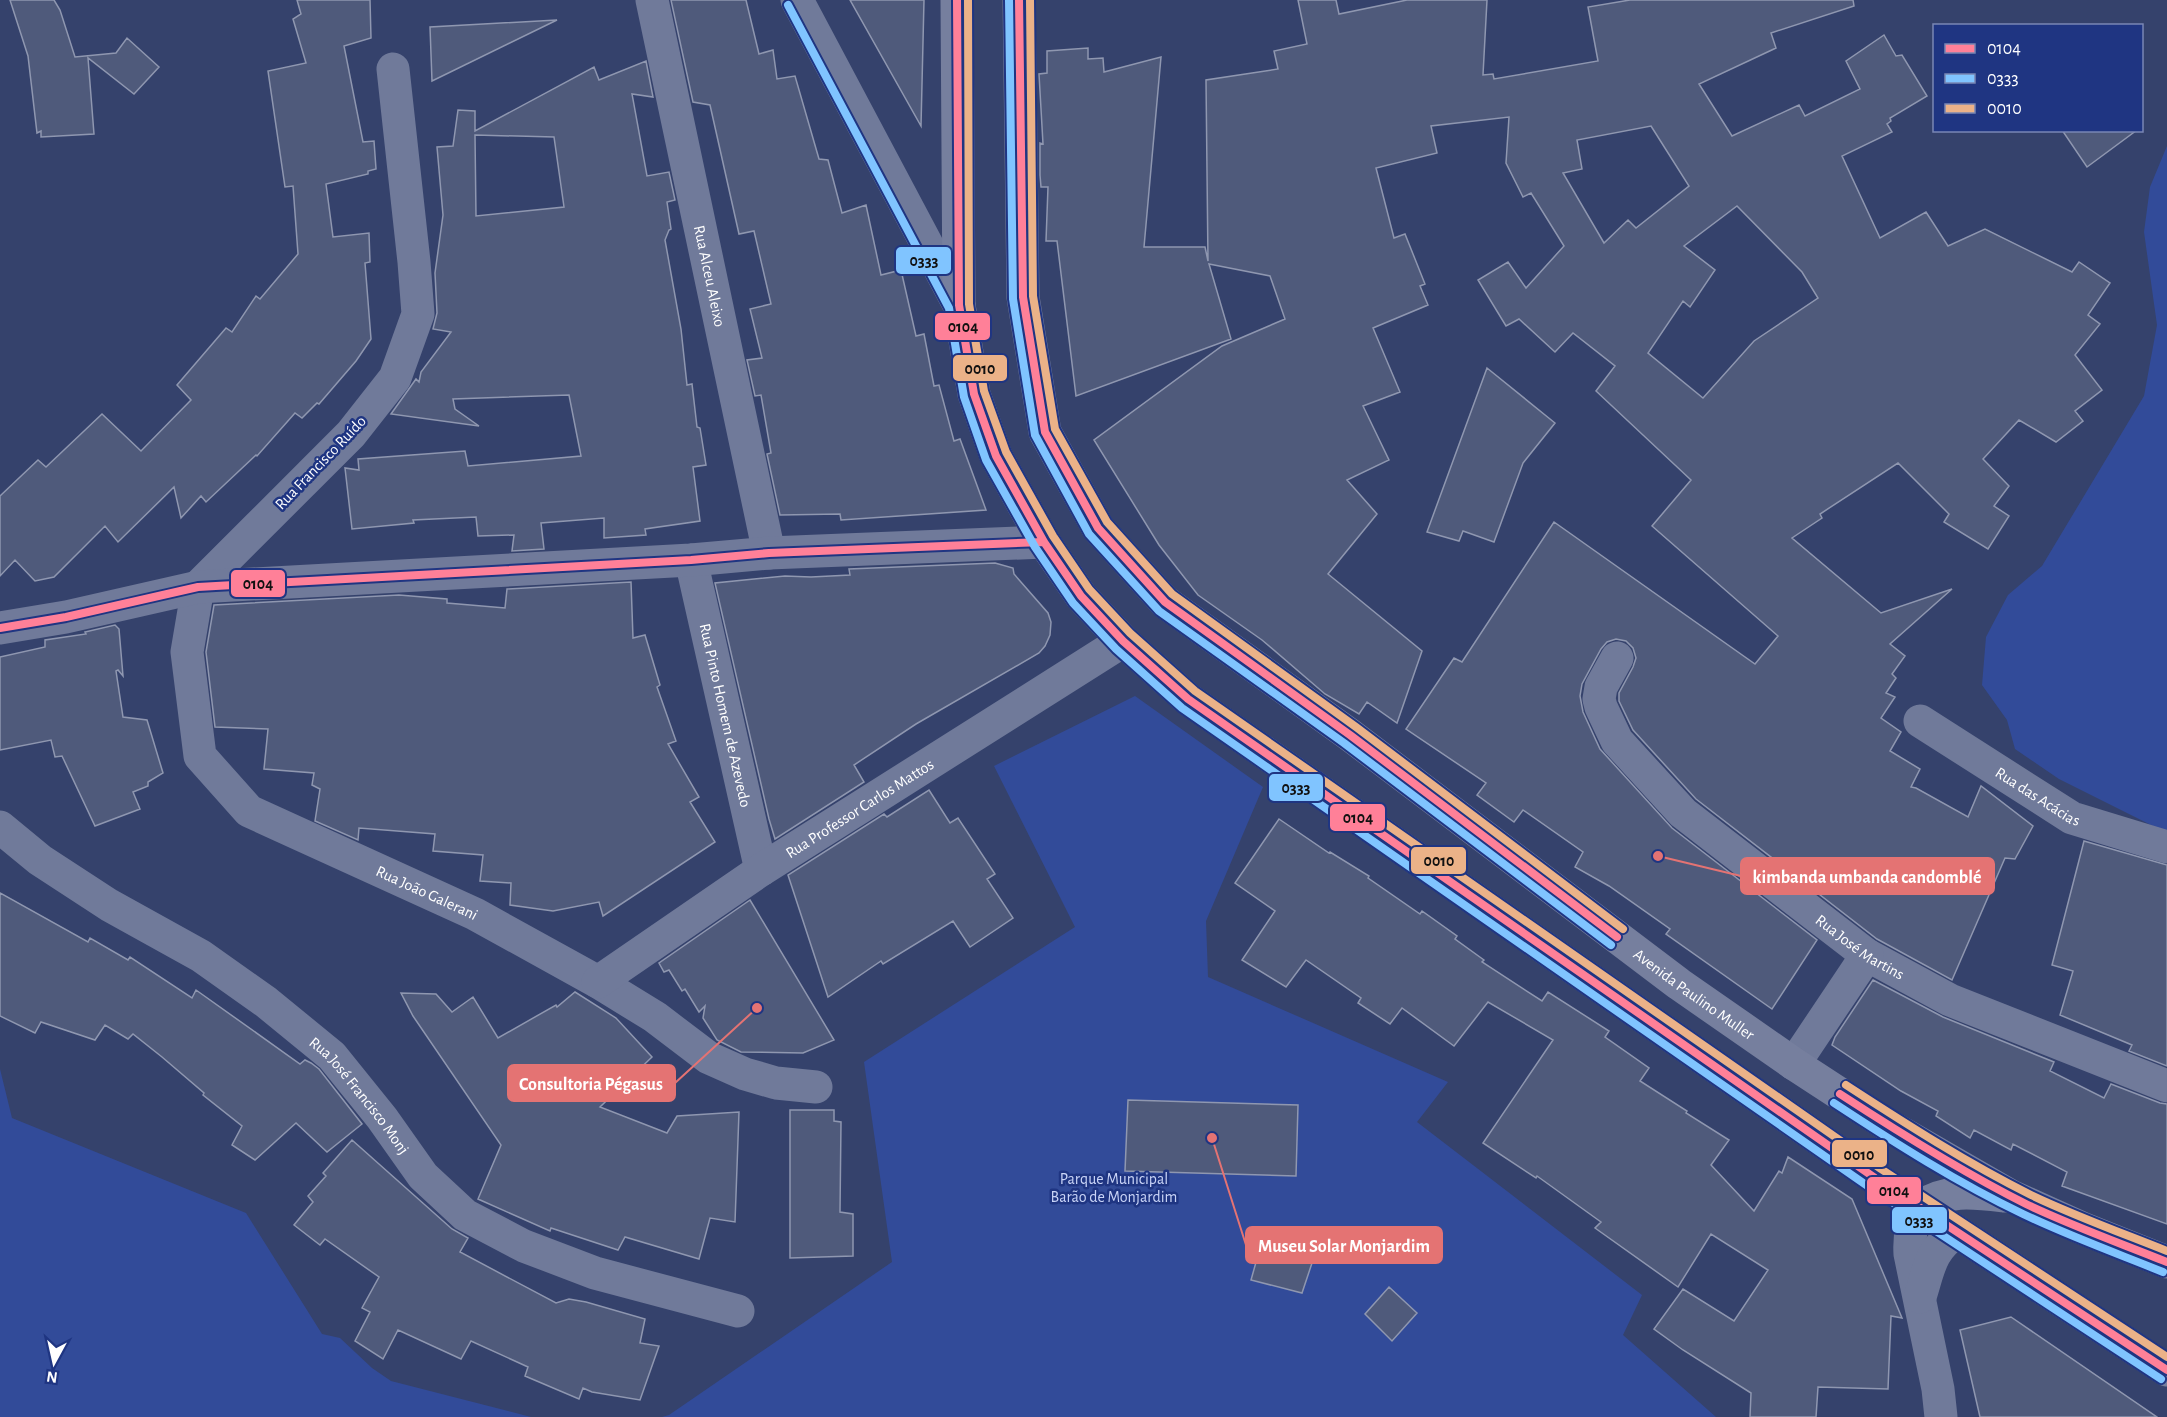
<svg xmlns="http://www.w3.org/2000/svg" width="2167" height="1417" viewBox="0 0 2167 1417" font-family="'Alegreya Sans',sans-serif">
<style>
.green{fill:#324b99}
.building{fill:#4f5a7b;stroke:#8f97b0;stroke-width:1.5;fill-rule:evenodd}
.lines{fill:none;stroke-linecap:round;stroke-linejoin:round}
.minor{stroke:#707a9a;stroke-width:33}
.secondary{stroke:#767f9e;stroke-width:33}
.bus-1-casing{stroke:#1f3582;stroke-width:12}
.bus-2-casing{stroke:#1f3582;stroke-width:12}
.bus-3-casing{stroke:#1f3582;stroke-width:12}
.bus-1{stroke:#ff8098;stroke-width:8}
.bus-2{stroke:#80c4ff;stroke-width:8}
.bus-3{stroke:#ebb288;stroke-width:8}
.labels{text-anchor:middle;stroke-width:5;stroke-linejoin:round;paint-order:stroke}
.street-label{font-size:16px;fill:#fff;stroke:#1f3582}
.park-label{font-size:16px;fill:#c9d4f7;stroke:#1f3582}
.leader{fill:none;stroke:#e47373;stroke-width:2}
.callout-dot{fill:#e47373;stroke:#1f3582;stroke-width:2}
.callout{fill:#e47373;stroke:#e47373;stroke-width:2}
.callout-label{font-size:18px;text-anchor:middle;font-weight:bold;fill:#fff}
.line-badge{stroke:#1f3582;stroke-width:2}
.pale-badge-label{font-size:16px;text-anchor:middle;font-weight:bold;fill:#111}
</style>
<rect width="100%" height="100%" fill="#35426c"/>
<path class="green" d="M2167 146V833L2059 779 2015 749 2007 720 1982 685 1986 637 2008 595 2042 566 2144 396 2157 325 2144 232 2150 187Z
M1135 696 1263 787 1206 921 1208 977 1448 1082 1417 1122 1642 1295 1623 1335 1716 1417H662L669 1415 892 1262 864 1062 1075 927 994 766Z
M0 1069 12 1118 246 1213 322 1334 340 1338 372 1368 391 1381 531 1417H0Z"/>
<path class="building" d="M10 0H54L60 10 75 57 116 53 127 38 159 67 134 94 88 58 94 134 41 137V131L37 133 28 56Z
M297 0H370L371 38 344 46 363 142 374 141 376 169 368 171V174L326 184 333 237 369 233 370 262 365 263 371 339 356 361 319 404 317 403 302 418 295 413 257 456 256 455 206 502 201 496 181 518 174 487 118 542 105 526 54 577 35 581 15 560 0 576V496L38 460 46 467 102 414 141 451 191 400 177 385 226 328 232 332 256 296 260 299 298 254 293 186 285 187 268 71 306 63 293 19 301 14Z
M671 0H746L759 54 773 50 777 79 795 76 819 159 828 160 842 213 866 205 881 275 901 270 916 336 924 334 934 386 939 385 954 441 960 439 986 510 841 520 840 514 780 515 767 454 771 453 761 395 755 396 747 360 762 358 750 309 771 304 754 231 739 234 710 105 693 102Z
M850 0H924L921 126Z
M1298 0H1336L1339 14 1407 0H1487L1483 75 1493 74 1494 79 1598 61 1588 7 1630 0H1853L1854 6 1771 33 1776 48 1699 84 1732 136 1799 105 1805 116 1860 89 1846 61 1884 35 1896 56 1902 55 1927 96 1890 118 1891 121 1887 124 1892 132 1842 156 1880 238 1926 212 1948 246 1985 229 2072 272 2079 262 2110 283 2088 315 2100 324 2075 355 2102 390 2075 411 2083 421 2056 442 2019 420 1983 459 2009 486 1994 506 2009 516 1988 549 1944 522 1949 514 1898 463 1820 514 1822 518 1792 538 1881 613 1952 589 1890 644 1905 656 1892 674 1896 678 1886 693 1895 697 1881 718 1901 732 1890 751 1920 769 1911 787 1916 788 1968 817 1981 786 2033 826 2015 859 2005 858 1952 980 1877 939 1696 799 1633 730 1619 701V693L1633 667 1636 658 1633 648 1626 641 1616 639 1607 642 1601 649 1582 684 1580 696 1583 712 1600 749 1672 828 1817 940 1772 1009 1666 934 1670 929 1609 886 1575 867 1583 852 1523 810 1514 822 1477 795 1486 783 1406 729 1454 658 1462 662 1554 522 1755 664 1778 636 1652 526 1691 480 1596 391 1615 366 1573 333 1555 352 1519 319 1506 326 1478 280 1508 262 1526 288 1564 246 1531 193 1523 197 1506 163 1509 117 1431 126 1437 153 1376 168 1394 238 1405 234 1425 284 1420 286 1428 305 1373 328 1400 392 1363 406 1389 460 1347 480 1377 514 1328 574 1422 651 1397 723 1367 702 1359 714 1325 694 1262 640 1198 595 1159 545 1094 440 1222 346 1285 319 1270 276 1209 264 1231 339 1076 396 1057 241H1046L1048 187H1041L1040 175V143L1043 144 1039 74 1047 73V51L1088 48V59L1103 58 1104 72 1161 57 1144 247H1205L1208 261 1206 80 1278 69 1274 51 1307 44ZM1651 126 1689 186 1636 228 1628 220 1604 243 1563 173 1582 169 1577 140ZM1737 206 1802 272 1818 298 1754 341 1703 398 1648 353 1683 301 1690 307 1715 270 1684 246Z
M557 20 432 81 430 27Z
M646 61 653 97 632 94 647 176 669 172 675 200 667 202 671 229 669 230 665 240 681 329 687 385 692 384 697 427 700 428 706 465 693 467 700 521 645 529 646 535 604 538V518L541 523 544 549 512 551 514 535 478 536 476 517 413 520 414 523 352 529 345 468 359 470 358 459 465 451 468 466 581 456 569 395 453 399 455 409 479 426 391 414 416 379 419 382 421 372 451 332 433 329 437 313 435 273 443 215 437 147 453 146 458 110 475 111V131L594 67 599 80ZM475 135 554 137 564 207 476 216Z
M2062 130H2137L2087 167Z
M1487 368 1555 423 1523 463 1494 542 1463 531 1459 541 1427 532Z
M995 563 1013 568 1014 574 1048 613 1051 622 1050 635 1045 646 1039 653 916 724 854 765 864 782 775 839 769 819 715 583 785 576 811 577 850 575 849 569Z
M631 582 633 638 645 635 660 685 657 687 676 741 668 744 699 797 690 802 715 842 603 916 599 902 553 911 510 905 511 883 480 881 483 855 433 851 435 834 359 828 358 840 315 821 320 789 312 785 314 773 264 769 268 729 215 727 206 652 214 605 399 595 447 599V603L505 608 507 589Z
M115 625 119 629 123 676 118 670 116 671 123 717 147 720 163 773 148 782V786L133 792 140 809 95 826 62 756 55 757 51 740 0 750V657L45 647V640L86 634 85 632Z
M929 790 950 823 958 818 995 874 987 879 1013 918 970 947 953 921 883 964 881 961 828 997 788 875 884 814 887 817Z
M1279 819 1329 853 1330 852 1369 876 1368 878 1420 914 1422 911 1457 936 1455 939 1484 960 1482 962 1542 1001 1548 992 1609 1031 1605 1037 1649 1068 1640 1081 1687 1111 1686 1113 1729 1140 1711 1165 1754 1211 1779 1171 1782 1173 1788 1157 1852 1199 1902 1318 1891 1316 1888 1389 1818 1387 1816 1417H1750L1751 1393 1683 1350 1654 1329 1683 1289 1734 1321 1768 1270 1711 1234 1678 1287 1595 1228 1601 1222 1537 1176 1536 1178 1483 1143 1553 1040 1488 1002 1454 1046 1402 1008 1390 1024 1358 1003 1361 998 1306 960 1286 987 1242 960 1275 911 1235 883Z
M2084 841 2167 865V1066L2129 1051 2132 1045 2060 1015 2073 971 2052 965Z
M0 893 88 942 90 938 128 960 130 957 192 998 196 990 300 1064 305 1060 311 1063 319 1069 362 1124 327 1152 296 1123 255 1160 232 1145 242 1126 203 1095 204 1093 162 1057 133 1034 128 1039 105 1025 95 1040 41 1022 35 1033 0 1016Z
M750 900 834 1040 803 1053 741 1052 717 1040 703 1018 705 1006 699 1012 685 989 682 991 669 970 664 972 659 963Z
M1873 980 1943 1017 2054 1062 2050 1071 2104 1098 2111 1084 2160 1103 2167 1104V1224L2062 1186 2067 1172 2013 1144 2011 1150 1974 1130 1970 1138 1936 1116 1938 1111 1901 1091 1832 1045 1835 1037Z
M575 992 616 1018 652 1057 600 1107 667 1133 677 1116 739 1112 735 1222 710 1218 699 1259 625 1237 618 1250 551 1228 550 1231 478 1199 501 1145 413 1016 401 993 436 994 452 1012 473 997 498 1038 556 1005 557 1007Z
M1128 1100 1298 1105 1296 1176 1125 1171Z
M790 1110H834V1121L841 1122 840 1212 853 1214V1256L790 1258Z
M352 1140 452 1229 468 1238 460 1252 556 1303 569 1299 586 1302 645 1319 640 1343 659 1346 640 1400 592 1392 583 1388 579 1399 525 1376 528 1367 471 1341 461 1359 398 1330 383 1359 355 1341 370 1312 362 1308 379 1277 325 1239 320 1245 294 1225 313 1202 308 1196 326 1176 323 1173Z
M1260 1248 1312 1263 1302 1293 1251 1280Z
M1389 1287 1417 1313 1392 1341 1365 1314Z
M2011 1317 2157 1417H1980L1960 1330Z"/>
<g class="lines">
<g class="minor">
<path id="s1" d="M652 0 769 553"/>
<path d="M797 0 959 305"/>
<path id="s2" d="M393 69 414 262 418 314 395 378 351 434 198 587 187 652 200 756 249 811 475 914 598 982 655 1017 709 1058 745 1074 776 1083 816 1087"/>
<path id="s3" d="M691 560 761 870"/>
<path d="M0 628 66 617 198 587 691 560 769 553 1044 542"/>
<path id="s4" d="M1617 658 1601 687 1599 699 1601 707 1617 741 1683 813 1867 955 1950 1000 2167 1086"/>
<path id="s5" d="M1920 721 2072 818 2167 847"/>
<path id="s6" d="M0 827 40 860 109 905 201 956 266 1002 332 1056 382 1118 423 1176 465 1215 524 1246 595 1273 738 1311"/>
<path id="s7" d="M598 982 761 870 1123 641"/>
<path d="M1794 1064 1867 955"/>
<path d="M1919 1207C1911 1222 1909 1237 1910 1254L1938 1389 1941 1417"/>
<path d="M1920 1297C1929 1269 1930 1249 1957 1232"/>
</g>
<g class="secondary">
<path d="M957 0 959 305 974 394 996 456 1044 542 1081 596 1123 641 1188 699 1875 1178 2167 1370"/>
<path id="s8" d="M1019 0 1023 297 1045 432 1098 528 1165 602 1350 735 1679 984 1794 1064 1886 1124 2011 1196 2082 1228 2167 1262"/>
<path d="M1919 1207C1948 1189 1971 1192 2004 1196"/>
</g>
<g class="bus-1-casing">
<path id="bus-1" d="M957 0 959 305 974 394 996 456 1044 542 1081 596 1123 641 1188 699 1875 1178 2167 1370
M1019 0 1023 297 1045 432 1098 528 1165 602 1350 735 1617 937
M0 628 66 617 198 587 691 560 769 553 1044 542
M1840 1094C1900 1133 1962 1172 2026 1204 2072 1226 2120 1243 2167 1262"/>
</g>
<g class="bus-2-casing">
<path id="bus-2" d="M1009 0 1013 299 1035 435 1089 534 1159 611 1344 743 1611 945
M788 5 949 308 964 397 986 460 1035 547 1073 603 1116 649 1182 708 1869 1187 2161 1379
M1834 1103C1895 1143 1958 1183 2023 1214 2069 1236 2116 1253 2163 1272"/>
</g>
<g class="bus-3-casing">
<path id="bus-3" d="M968 0 969 304 984 391 1006 452 1053 536 1089 589 1130 633 1195 691 1881 1169 2167 1357
M1030 0 1033 296 1055 429 1107 522 1172 594 1356 727 1623 929
M1846 1085C1906 1124 1967 1163 2031 1195 2075 1216 2122 1233 2167 1251"/>
</g>
<use href="#bus-1" class="bus-1"/>
<use href="#bus-2" class="bus-2"/>
<use href="#bus-3" class="bus-3"/>
</g>
<g class="labels">
<g class="street-label">
<text dy="6" stroke="none"><textPath href="#s1" startOffset="282">Rua Alceu Aleixo</textPath></text>
<text transform="translate(320 462) rotate(-46)" y="6">Rua Francisco Ruído</text>
<text dy="6" stroke="none"><textPath href="#s3" startOffset="159">Rua Pinto Homem de Azevedo</textPath></text>
<text dy="6" stroke="none"><textPath href="#s5" startOffset="140">Rua das Acácias</textPath></text>
<text dy="6" stroke="none"><textPath href="#s7" startOffset="314">Rua Professor Carlos Mattos</textPath></text>
<text dy="6" stroke="none"><textPath href="#s2" startOffset="1042">Rua João Galerani</textPath></text>
<text dy="6" stroke="none"><textPath href="#s4" startOffset="411">Rua José Martins</textPath></text>
<text dy="6" stroke="none"><textPath href="#s8" startOffset="1302">Avenida Paulino Muller</textPath></text>
<text dy="6" stroke="none"><textPath href="#s6" startOffset="452">Rua José Francisco Monj</textPath></text>
</g>
<g class="park-label">
<text x="1114" y="1184">Parque Municipal<tspan x="1114" dy="18">Barão de Monjardim</tspan></text>
</g>
</g>
<path class="leader" d="M1658 856L1741 876M757 1008L675 1083M1212 1138L1246 1245"/>
<g class="callout-dot">
<circle cx="1658" cy="856" r="6"/>
<circle cx="757" cy="1008" r="6"/>
<circle cx="1212" cy="1138" r="6"/>
</g>
<g class="callout">
<rect x="1741" y="858" width="253" height="36" rx="6"/>
<rect x="508" y="1065" width="167" height="36" rx="6"/>
<rect x="1246" y="1227" width="196" height="36" rx="6"/>
</g>
<g class="callout-label">
<text x="1867" y="883">kimbanda umbanda candomblé</text>
<text x="591" y="1090">Consultoria Pégasus</text>
<text x="1344" y="1252">Museu Solar Monjardim</text>
</g>
<g class="line-badge">
<rect x="895" y="246" width="57" height="29" rx="6" fill="#80c4ff"/>
<rect x="934" y="312" width="57" height="29" rx="6" fill="#ff8098"/>
<rect x="952" y="354" width="56" height="28" rx="6" fill="#ebb288"/>
<rect x="230" y="569" width="56" height="29" rx="6" fill="#ff8098"/>
<rect x="1268" y="773" width="56" height="29" rx="6" fill="#80c4ff"/>
<rect x="1329" y="803" width="57" height="29" rx="6" fill="#ff8098"/>
<rect x="1410" y="846" width="57" height="29" rx="6" fill="#ebb288"/>
<rect x="1831" y="1139" width="57" height="29" rx="6" fill="#ebb288"/>
<rect x="1866" y="1176" width="56" height="29" rx="6" fill="#ff8098"/>
<rect x="1891" y="1206" width="57" height="28" rx="6" fill="#80c4ff"/>
</g>
<g class="pale-badge-label">
<text x="924" y="266">0333</text>
<text x="963" y="332">0104</text>
<text x="980" y="374">0010</text>
<text x="258" y="589">0104</text>
<text x="1296" y="793">0333</text>
<text x="1358" y="823">0104</text>
<text x="1439" y="866">0010</text>
<text x="1859" y="1160">0010</text>
<text x="1894" y="1196">0104</text>
<text x="1919" y="1226">0333</text>
</g>
<rect x="1933" y="24" width="210" height="108" fill="#1f3582" stroke="#7986b4" stroke-width="1.5"/>
<rect x="1945" y="44" width="30" height="9" fill="#ff8098" stroke="#7986b4" stroke-width="1.5"/>
<text x="1987" y="54" font-size="18" fill="#ffffff">0104</text>
<rect x="1945" y="74" width="30" height="9" fill="#80c4ff" stroke="#7986b4" stroke-width="1.5"/>
<text x="1987" y="84" font-size="18" fill="#ffffff">0333</text>
<rect x="1945" y="104" width="30" height="9" fill="#ebb288" stroke="#7986b4" stroke-width="1.5"/>
<text x="1987" y="114" font-size="18" fill="#ffffff">0010</text>
<g transform="translate(54 1363) rotate(188)" stroke="#1f3582" stroke-width="4.5" paint-order="stroke">
<path d="M0-4.5L10 22L0 15L-10 22Z" fill="#ffffff"/>
<text y="-9" font-size="16" font-weight="bold" text-anchor="middle" fill="#ffffff">N</text>
</g>
</svg>
